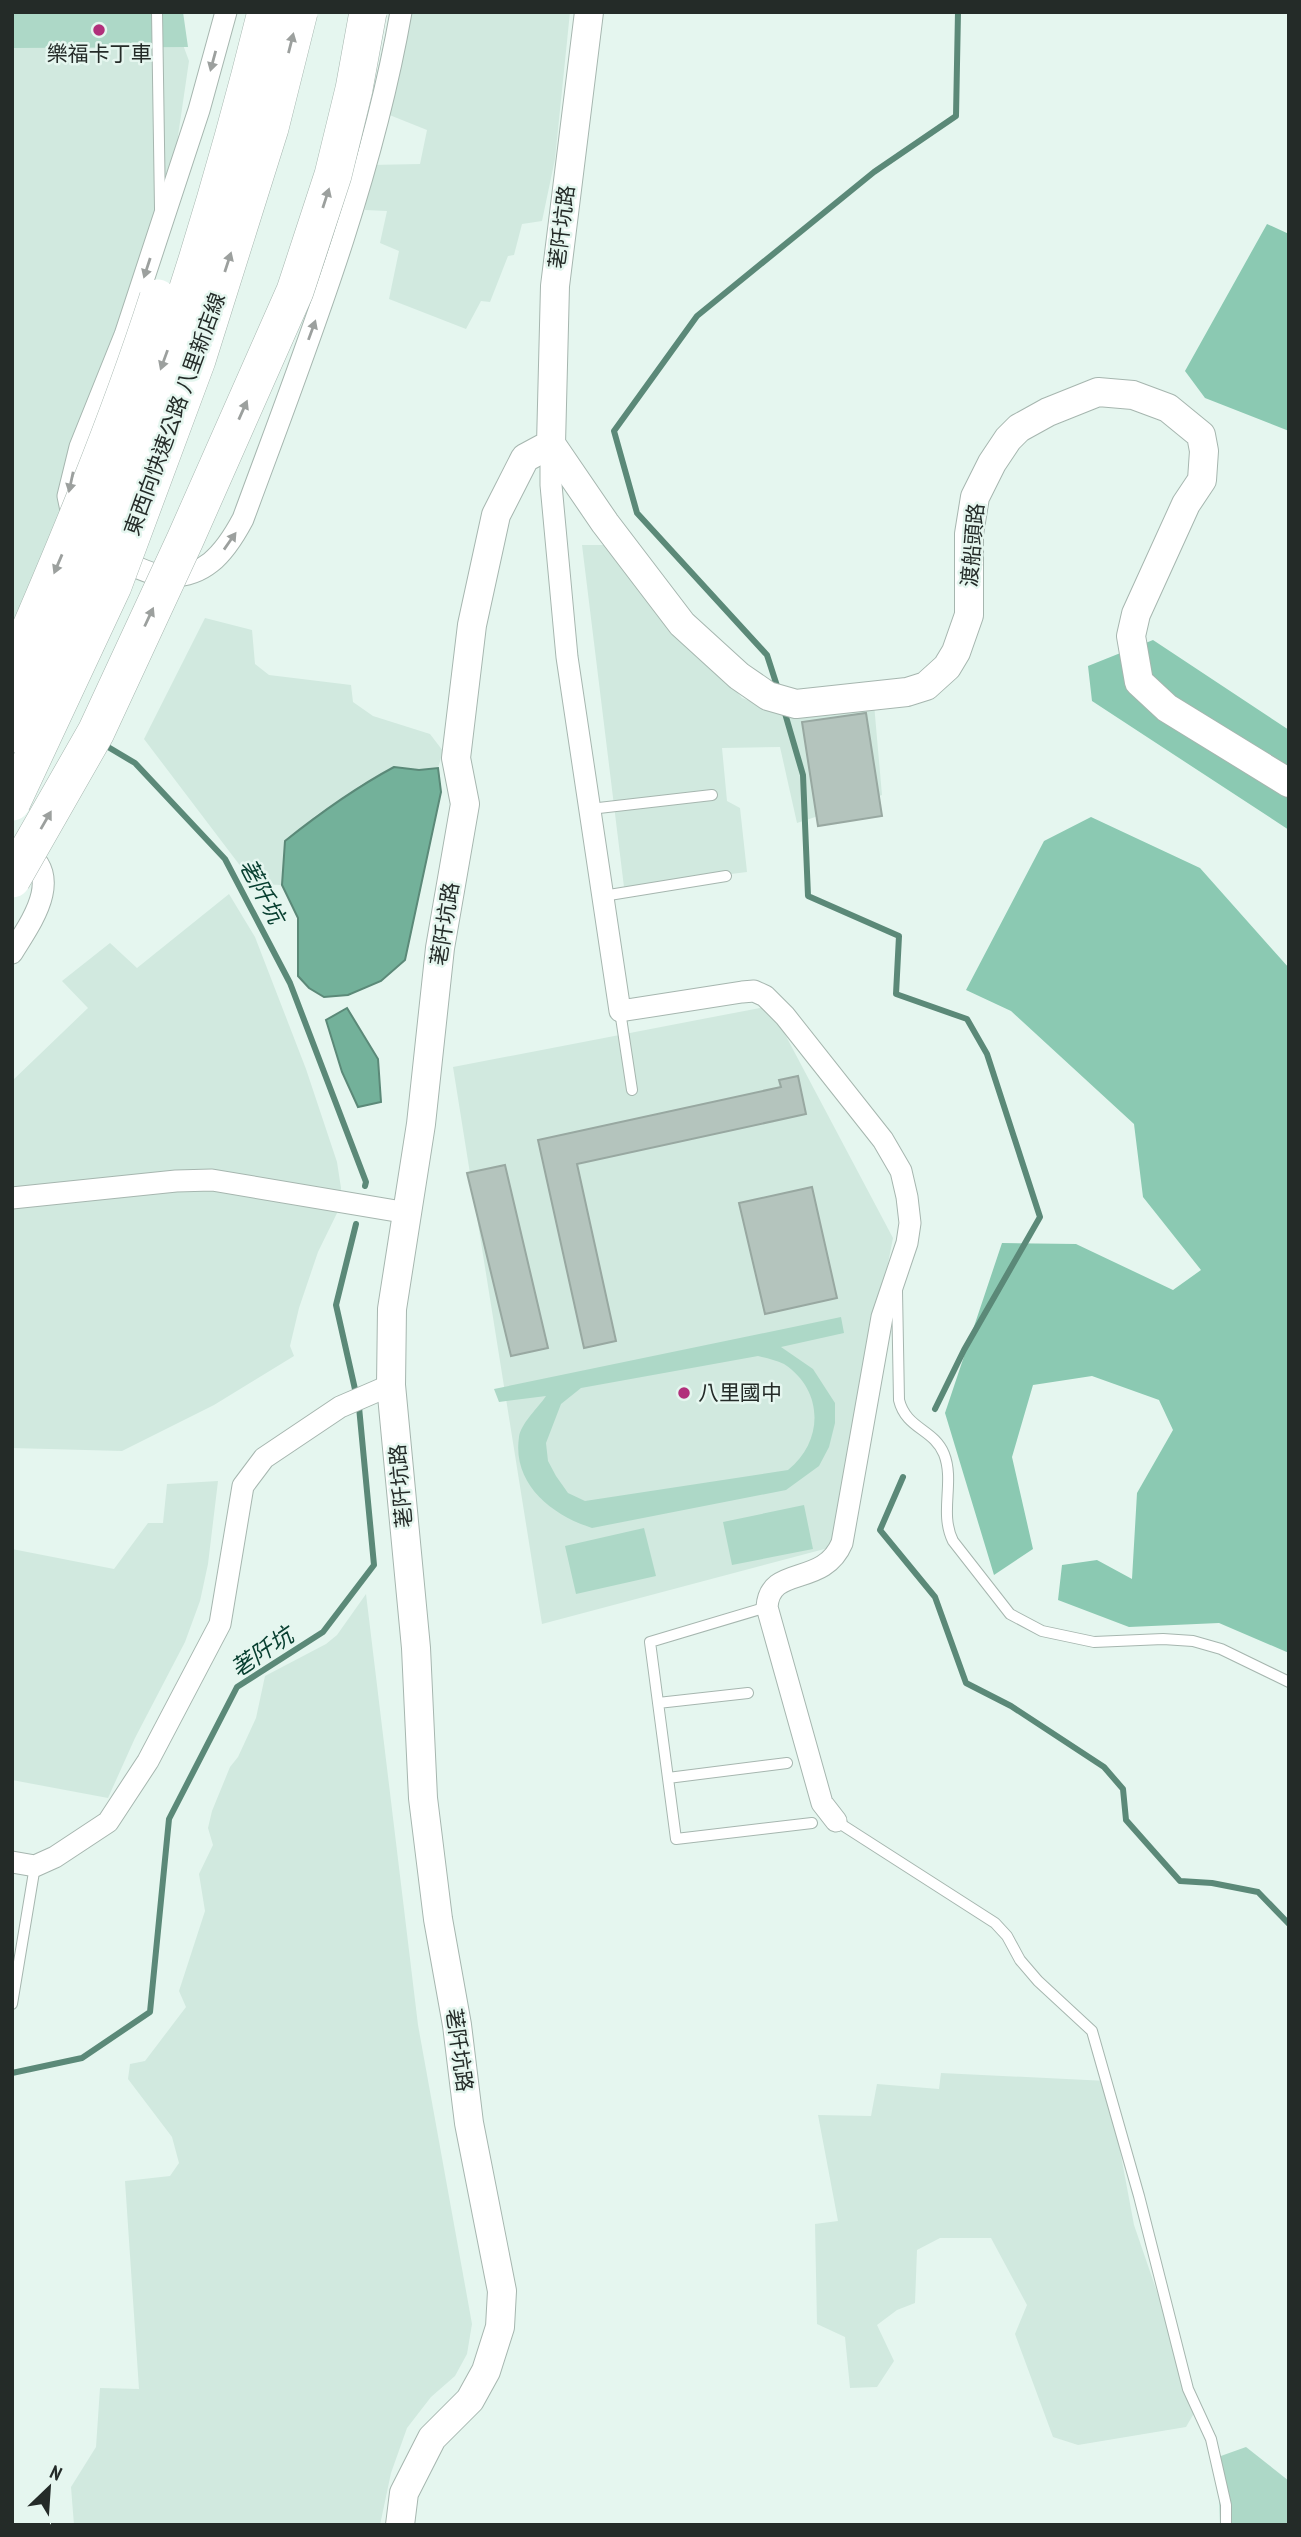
<svg xmlns="http://www.w3.org/2000/svg" width="1301" height="2537" viewBox="0 0 1301 2537" font-family="'PT Sans Narrow','Noto Sans TC',sans-serif">
<style>
.built{fill:#d1e9df}
.green{fill:#add8c7;fill-rule:evenodd}
.forest{fill:#8bc9b2}
.water{fill:#73b19a;stroke:#5b8978;stroke-width:2}
.lines{fill:none;stroke-linecap:round;stroke-linejoin:round}
.stream{stroke:#5b8978;stroke-width:6}
.building{fill:#b4c4bd;stroke:#98a8a1;stroke-width:2}
.lane-casing{stroke:#a6b6af;stroke-width:12}
.street-casing{stroke:#a6b6af;stroke-width:23}
.secondary-casing{stroke:#a6b6af;stroke-width:30}
.lane{stroke:#fff;stroke-width:10}
.street{stroke:#fff;stroke-width:21}
.secondary{stroke:#fff;stroke-width:28}
.highway-bridge-casing{stroke:#a6b6af;stroke-width:38;stroke-linecap:butt}
.highway-bridge{stroke:#fff;stroke-width:37}
.oneway{fill:#9ca09e}
.poi-dot{fill:#b1307b;stroke:#e5f6ef;stroke-width:2.5}
.labels{text-anchor:middle;stroke-width:5;stroke-linejoin:round;paint-order:stroke}
.poi-label{font-size:21px;fill:#242b28;stroke:#e5f6ef}
.street-label{font-size:21px;fill:#242b28;stroke:#e5f6ef}
.water-label{font-size:23px;font-style:italic;fill:#094031;stroke:#e5f6ef}
</style>
<rect width="100%" height="100%" fill="#e5f6ef"/>
<path class="built" d="M12 12 179 34 189 61 168 204 49 550 12 644Z
M400 12H570L555 159 542 221 522 224 514 255 508 256 490 302 481 301 466 329 389 299 399 251 380 243 387 211 365 210 370 165 420 164 427 130 387 114Z
M582 545H611L742 698 761 705 874 704 882 795 797 823 780 747 722 748 727 801 740 808 747 872 624 887Z
M205 618 252 630 255 664 269 675 351 685 353 702 373 716 430 734 443 751 438 768 419 770 394 767 362 784 315 816 286 841 282 885 254 884 144 739Z
M229 894 255 937 306 1069 337 1162 341 1188 339 1209 318 1252 299 1308 290 1346 294 1356 214 1405 122 1451 12 1448V1081L88 1008 62 981 110 943 137 968Z
M770 1006 893 1238 832 1547 542 1624 453 1067Z
M218 1481 208 1564 200 1601 185 1642 135 1738 108 1798 12 1780V1549L114 1569 148 1523H163L167 1484Z
M366 1594 418 2025 472 2324 467 2354 455 2376 431 2397 407 2428 391 2473 380 2525H74L71 2487 96 2447 100 2388 139 2389 125 2181 170 2176 179 2163 172 2137 128 2079 130 2064 145 2061 186 2007 179 1991 205 1911 199 1874 213 1845 208 1828 212 1811 230 1767 238 1757 256 1718 265 1676 326 1644 337 1635Z
M941 2073 1107 2081 1134 2225 1197 2408 1186 2427 1078 2445 1053 2437 1015 2334 1027 2305 991 2238H940L917 2250 915 2303 897 2310 877 2325 894 2361 877 2387 850 2388 845 2337 817 2324 815 2224 838 2221 818 2115 871 2116 877 2084 939 2089Z"/>
<path class="green" d="M12 12H183L188 47 12 48Z
M841 1317 844 1333 781 1347 813 1369 835 1403V1423L829 1447 819 1466 786 1490 592 1528C552 1515 512 1484 519 1437 521 1423 538 1408 546 1396L499 1402 494 1389ZM758 1356C766 1358 776 1360 784 1364 824 1390 824 1441 788 1470L585 1501 568 1493 556 1476 548 1461 546 1443 561 1404 581 1388Z
M804 1505 813 1549 732 1565 723 1522Z
M644 1528 656 1576 576 1594 565 1546Z
M1246 2447 1289 2481V2525H1220L1218 2457Z"/>
<path class="forest" d="M1267 224 1289 234V431L1205 398 1185 371Z
M1153 640 1289 730V830L1092 701 1088 666Z
M1091 817 1200 868 1289 968V1653L1219 1623 1129 1627 1058 1600 1062 1565 1097 1560 1132 1579 1137 1493 1173 1430 1159 1400 1092 1376 1033 1385 1012 1457 1033 1549 994 1575 945 1413 1002 1243 1076 1244 1173 1290 1201 1270 1143 1197 1134 1124 1011 1011 966 990 1044 841Z"/>
<path class="water" d="M394 767 419 770 438 768 441 792 405 960 381 981 348 995 324 997 309 988 298 976V918L282 885 285 841C320 813 355 788 394 767Z
M347 1008 378 1059 381 1102 358 1107 342 1072 326 1020Z"/>
<g class="lines">
<path class="stream" d="M778 689 767 655 637 513 614 431 697 316 874 172 956 116 958 12
M784 710 803 775 808 896 899 936 896 994 967 1019 987 1054 1040 1217 964 1350 935 1409
M103 744 135 763 225 859 290 983 366 1182 365 1186
M903 1477 880 1530 935 1597 966 1683 1011 1706 1104 1767 1123 1789 1126 1820 1180 1881 1212 1883 1258 1892 1289 1924
M12 2073 82 2058 150 2012 169 1819 237 1687 323 1632 374 1565 359 1407 336 1305 356 1224"/>
</g>
<path class="building" d="M866 713 882 816 818 826 802 722Z
M798 1076 806 1114 577 1164 616 1341 584 1348 538 1140 781 1087 779 1080Z
M505 1165 548 1348 511 1356 467 1173Z
M812 1187 837 1298 765 1314 739 1203Z"/>
<g class="lines">
<g class="lane-casing">
<path id="lane" d="M157 12 160 209
M590 809 712 795
M603 896 726 876
M620 1011 632 1090
M897 1291 899 1400C906 1429 934 1429 944 1454 955 1482 939 1513 953 1541L1010 1614 1042 1631 1094 1642 1163 1639 1193 1641 1221 1649 1289 1682
M767 1607 650 1642 676 1839 812 1823
M658 1703 748 1693
M668 1778 787 1763
M836 1821 995 1923 1007 1936 1020 1960 1038 1981 1092 2031 1139 2196 1188 2389 1211 2439 1226 2505V2525
M12 2004 35 1866"/>
</g>
<g class="street-casing">
<path id="street" d="M551 444V485L567 657 620 1011 742 992 754 991 765 996 785 1016 883 1140 901 1171 907 1197 910 1223 907 1243 882 1317 842 1543C823 1588 770 1564 767 1607L822 1803 836 1821
M72 515 68 496 80 447 125 335 199 110 226 12
M113 556C127 563 144 572 159 575 203 582 225 553 243 519 304 353 370 188 401 12
M12 953C31 922 66 876 22 849
M12 1198 176 1181 212 1180 408 1213
M12 1862 35 1866 55 1857 108 1822 148 1761 220 1624 243 1486 264 1458 340 1407 391 1385"/>
</g>
<g class="secondary-casing">
<path id="secondary" d="M551 444 605 523 682 624 739 676 768 696 796 704 907 692 926 686 947 667 956 652 969 615V534L975 497 992 463 1008 439 1019 428 1048 412 1098 392 1133 395 1168 408 1201 435 1204 451 1202 480 1186 504 1136 614 1131 636 1139 682 1167 708 1289 783
M400 2525 404 2493 432 2438 470 2400 486 2371 500 2327 502 2291 469 2123 457 2025 438 1919 423 1798 416 1648 391 1385 392 1309 421 1124 440 948 465 804 456 758 472 625 496 515 525 458 551 444 555 286 589 12"/>
</g>
<use href="#lane" class="lane"/>
<use href="#street" class="street"/>
<use href="#secondary" class="secondary"/>
<g class="highway-bridge-casing">
<path id="highway-bridge" d="M12 671C65 549 117 425 158 298
M12 734C37 680 64 626 86 571 160 389 219 202 266 12
M12 802 113 586 197 360 270 128 299 12
M12 879 96 732 185 540 295 291 333 175 354 89 368 12"/>
</g>
<use href="#highway-bridge" class="highway-bridge"/>
</g>
<defs><path id="oneway-solid" d="M-6-.8H1V-3.2L6.5 0L1 3.2V.8H-6Z" transform="scale(1.75)"/></defs>
<g class="oneway">
<use href="#oneway-solid" transform="translate(291 43) rotate(-76)"/>
<use href="#oneway-solid" transform="translate(213 61) rotate(105)"/>
<use href="#oneway-solid" transform="translate(326 198) rotate(-72)"/>
<use href="#oneway-solid" transform="translate(228 262) rotate(-72)"/>
<use href="#oneway-solid" transform="translate(147 268) rotate(108)"/>
<use href="#oneway-solid" transform="translate(312 330) rotate(-70)"/>
<use href="#oneway-solid" transform="translate(164 360) rotate(110)"/>
<use href="#oneway-solid" transform="translate(243 410) rotate(-66)"/>
<use href="#oneway-solid" transform="translate(71 482) rotate(102)"/>
<use href="#oneway-solid" transform="translate(230 541) rotate(-55)"/>
<use href="#oneway-solid" transform="translate(58 564) rotate(113)"/>
<use href="#oneway-solid" transform="translate(149 617) rotate(-65)"/>
<use href="#oneway-solid" transform="translate(46 820) rotate(-60)"/>
</g>
<g class="poi-dot">
<circle cx="99" cy="30" r="7"/>
<circle cx="684" cy="1393" r="7"/>
</g>
<g class="labels">
<g class="poi-label">
<text x="99" y="61">樂福卡丁車</text>
<text x="698" y="1400" text-anchor="start">八里國中</text>
</g>
<g class="street-label">
<text transform="translate(562 227) rotate(-83)" y="7">荖阡坑路</text>
<text transform="translate(175 414) rotate(-70)" y="7">東西向快速公路 八里新店線</text>
<text transform="translate(973 545) rotate(-85)" y="7">渡船頭路</text>
<text transform="translate(445 924) rotate(-81)" y="7">荖阡坑路</text>
<text transform="translate(401 1486) rotate(-95)" y="7">荖阡坑路</text>
<text transform="translate(459 2050) rotate(82)" y="7">荖阡坑路</text>
</g>
<g class="water-label">
<text transform="translate(262 891) rotate(62)" y="8">荖阡坑</text>
<text transform="translate(262 1652) rotate(-34)" y="8">荖阡坑</text>
</g>
</g>
<rect width="1301" height="2537" fill="none" stroke="#242b28" stroke-width="28"/>
<g transform="translate(49 2488) rotate(25)" stroke="#e5f6ef" stroke-width="5" paint-order="stroke">
<path d="M0-5L12 26L0 18L-12 26Z" fill="#242b28"/>
<text y="-10" font-size="19" font-weight="bold" text-anchor="middle" fill="#242b28">N</text>
</g>
</svg>
